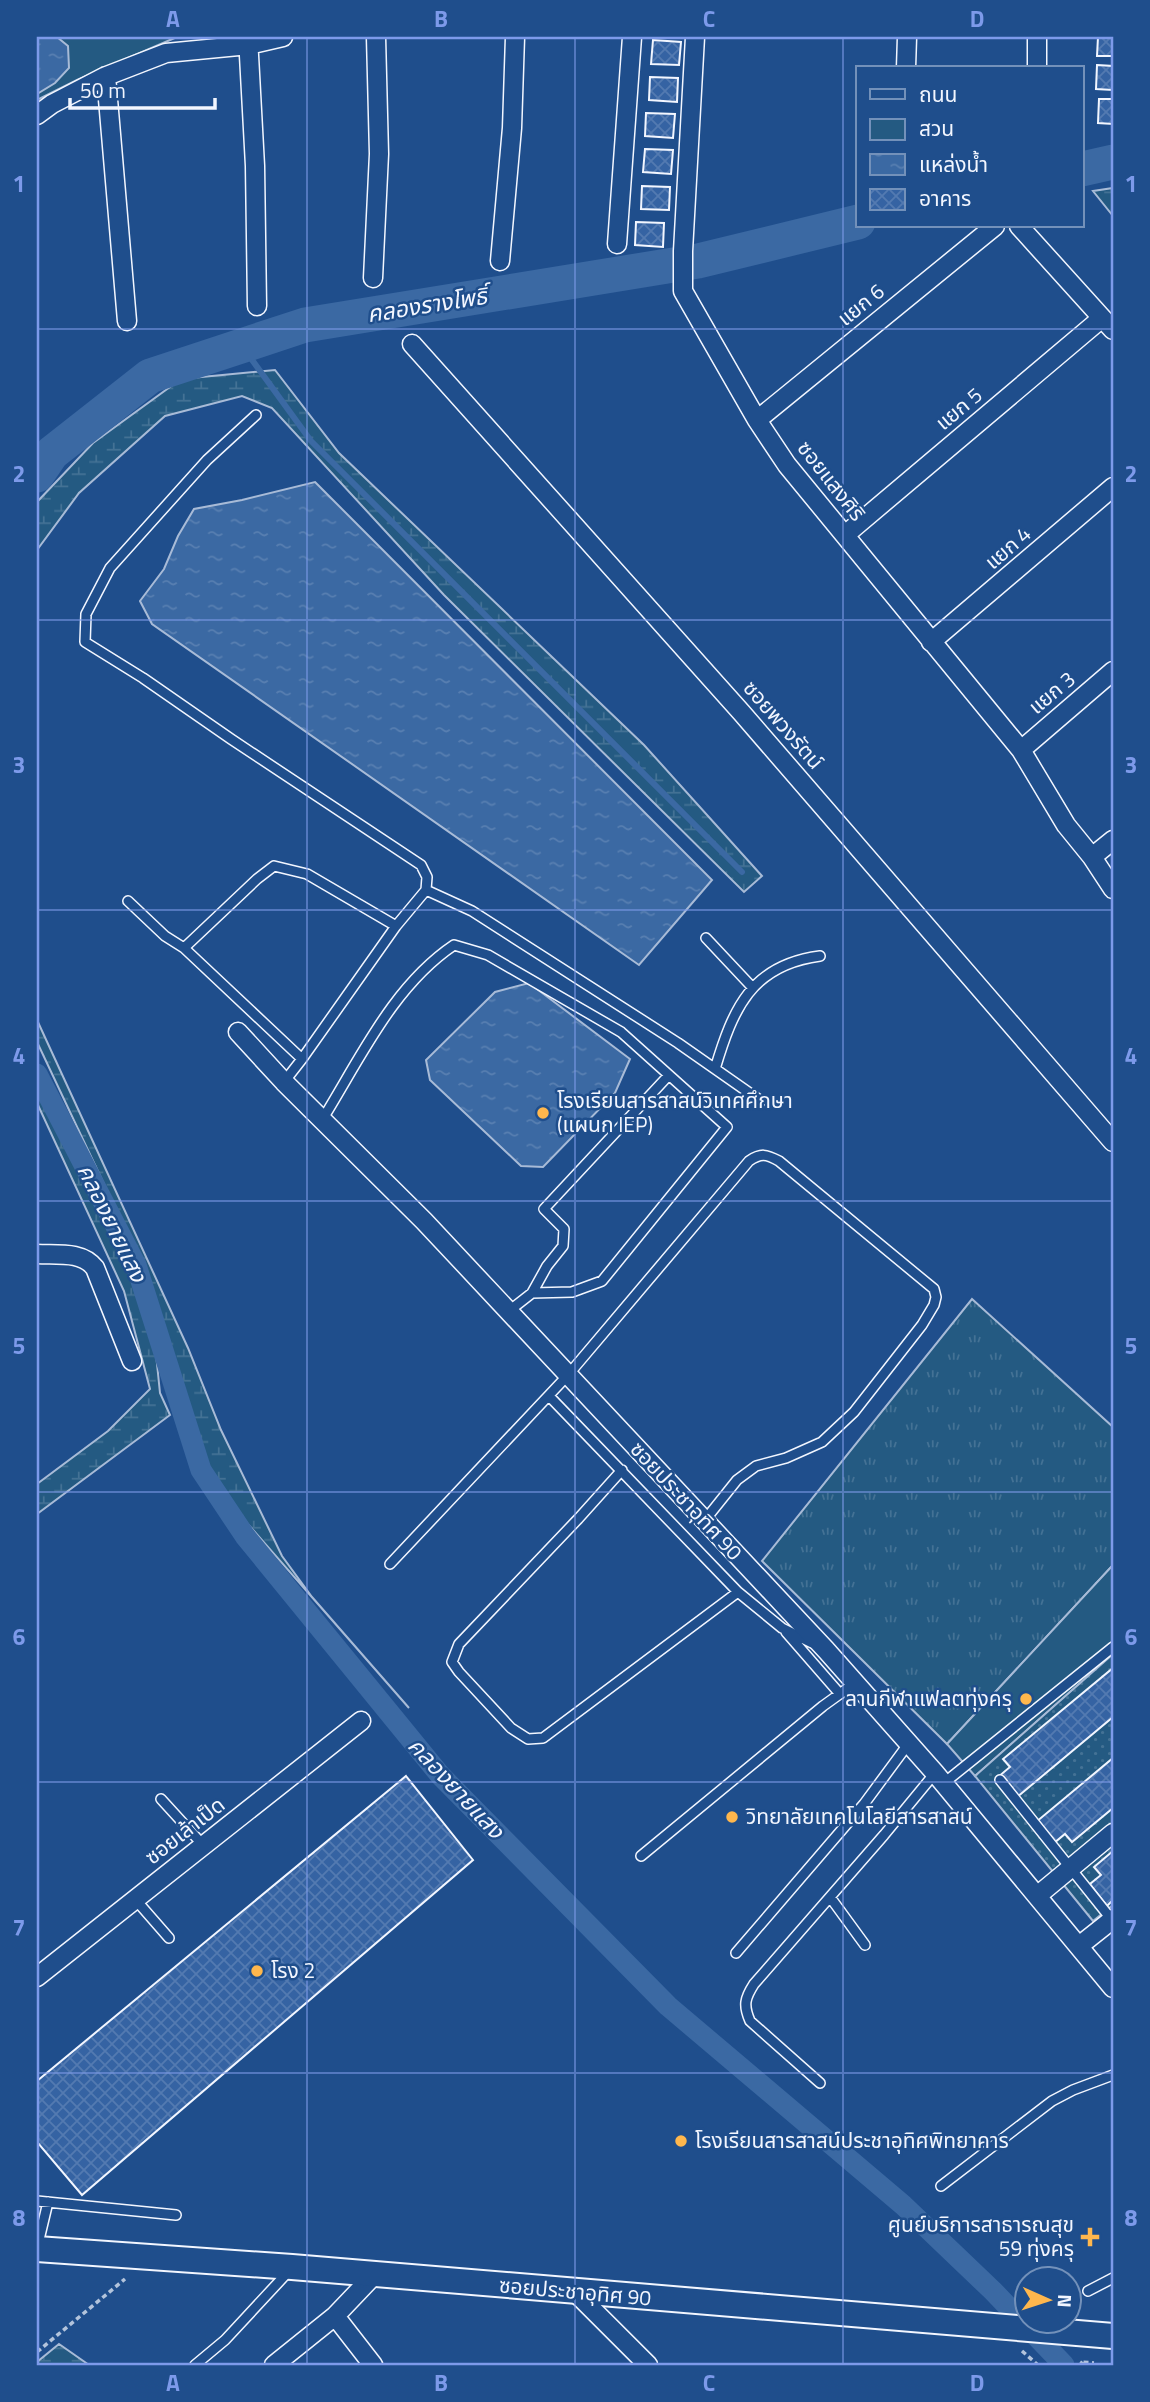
<svg xmlns="http://www.w3.org/2000/svg" width="1150" height="2402" viewBox="0 0 1150 2402" font-family="'Titillium Web','Noto Sans Thai',sans-serif">
<style>
.grass{fill:url(#grass-tufts);stroke:#a8bbd7;stroke-width:2}
.wetland{fill:url(#wetland-marsh);stroke:#a8bbd7;stroke-width:2}
.park{fill:#245a82;stroke:#a8bbd7;stroke-width:2}
.garden{fill:url(#garden-dots);stroke:#a8bbd7;stroke-width:2}
.water{fill:url(#water-ripples);stroke:#a8bbd7;stroke-width:2}
.lines{fill:none;stroke-linecap:round;stroke-linejoin:round}
.stream{stroke:#3b69a3;stroke-width:6}
.canal{stroke:#3b69a3;stroke-width:21}
.river{stroke:#3b69a3;stroke-width:35}
.building{fill:url(#building-cross-hatch);stroke:#f2f6ff;stroke-width:2}
.lane-casing{stroke:#f2f6ff;stroke-width:12}
.street-casing{stroke:#f2f6ff;stroke-width:21}
.secondary-casing{stroke:#f2f6ff;stroke-width:28}
.path{stroke:#b3c4dc;stroke-width:3.5;stroke-dasharray:5 3.5;stroke-linecap:butt}
.lane{stroke:#1f4e8c;stroke-width:9}
.street{stroke:#1f4e8c;stroke-width:18}
.secondary{stroke:#1f4e8c;stroke-width:24}
.grid{fill:none;stroke:#7d9aea;stroke-width:2;stroke-opacity:0.55}
.poi-dot{fill:#ffb74d;stroke:#1f4e8c;stroke-width:2.5}
.labels{text-anchor:middle;stroke-width:5;stroke-linejoin:round;paint-order:stroke}
.street-label{font-size:21px;fill:#f2f6ff;stroke:#1f4e8c}
.poi-label{font-size:21px;fill:#f2f6ff;stroke:#1f4e8c;text-anchor:start}
.water-label{font-size:23px;font-style:italic;fill:#f2f6ff;stroke:#1f4e8c}
.neatline{fill:none;stroke:#7d9aea;stroke-width:2.5}
.grid-label{font-size:23px;text-anchor:middle;font-weight:bold;fill:#7d9aea}
</style>
<defs>
<pattern id="grass-tufts" width="24" height="20" patternUnits="userSpaceOnUse" patternTransform="scale(1.75)"><rect width="24" height="20" fill="#245a82"/><path d="M3 7l-1-3M5 7V3M7 7l1-3M15 17l-1-3M17 17v-4M19 17l1-3" fill="none" stroke="#447295"/></pattern>
<pattern id="wetland-marsh" width="20" height="14" patternUnits="userSpaceOnUse" patternTransform="scale(1.75)"><rect width="20" height="14" fill="#245a82"/><path d="M1 5h8M5 5V1M11 12h8M15 12V8" fill="none" stroke="#447295"/></pattern>
<pattern id="garden-dots" width="8" height="8" patternUnits="userSpaceOnUse" patternTransform="scale(1.75)"><rect width="8" height="8" fill="#245a82"/><path d="M2 2h.1M6 6h.1" fill="none" stroke="#447295" stroke-width="1.8" stroke-linecap="round"/></pattern>
<pattern id="water-ripples" width="26" height="14" patternUnits="userSpaceOnUse" patternTransform="scale(1.75)"><rect width="26" height="14" fill="#3b69a3"/><path d="M2 4q2-2 4 0t4 0M15 11q2-2 4 0t4 0" fill="none" stroke="#587fb1"/></pattern>
<pattern id="building-cross-hatch" width="8" height="8" patternUnits="userSpaceOnUse" patternTransform="scale(1.75)"><rect width="8" height="8" fill="#3563a3"/><path d="M0 0l8 8M0 8l8-8" fill="none" stroke="#537ab1"/></pattern>
</defs>
<rect width="100%" height="100%" fill="#1f4e8c"/>
<path class="grass" d="M972 1299 1113 1427V1565L947 1744 762 1561Z"/>
<path class="wetland" d="M1113 188V216L1093 191Z
M275 370 339 453 644 745 762 876 744 892 444 595 272 408 242 396 165 416 79 493 37 550V502L93 443 181 379Z
M37 1020 188 1348 221 1430 282 1556 312 1597 409 1708 225 1498 208 1464 136 1252 37 1042Z
M37 1079 139 1283 156 1354 160 1393 170 1415 37 1514V1484L108 1431 150 1389 124 1291 37 1103Z
M59 2344 89 2365H37V2362Z"/>
<path class="park" d="M37 37H177L77 80 37 100Z
M1113 1565V1654L975 1776 947 1744Z"/>
<path class="garden" d="M1113 1654V1905L1093 1921 975 1776Z"/>
<path class="water" d="M37 37H57L68 46 69 68 55 83 37 94Z
M315 482 712 880 639 965 152 624 140 601 164 569 178 536 194 509 242 500Z
M529 983 630 1059 615 1093 543 1167 521 1166 430 1080 426 1060 495 992Z"/>
<g class="lines">
<path class="stream" d="M1103 164 1113 177
M242 346 311 441 742 872"/>
<path class="canal" d="M37 1074 136 1265 201 1470 245 1536 440 1775 668 2006 903 2205 993 2291 1064 2365"/>
<path class="river" d="M1082 169 1113 162
M37 475 52 453 150 376 305 325 698 261 858 222"/>
</g>
<path class="building" d="M1098 37H1113V56H1097Z
M653 40 681 42 679 65 651 64Z
M1097 65 1113 66V90L1096 89Z
M650 77 678 78 677 102 649 100Z
M1099 99H1113V124L1098 123Z
M646 113 675 114 673 138 645 136Z
M645 149 673 150 671 174 643 172Z
M642 186 670 187 669 210 641 209Z
M636 222 664 223 663 247 635 245Z
M1113 1668V1717L1016 1798 998 1777 1010 1767 1003 1759Z
M1113 1758V1808L1072 1842 1065 1834 1054 1843 1036 1822Z
M406 1776 473 1860 82 2195 37 2142V2081Z
M1113 1851V1900L1107 1906 1090 1884 1101 1875 1094 1867Z"/>
<g class="lines">
<g class="lane-casing">
<path id="lane" d="M256 415 207 460 110 568 86 614 85 642 143 678 231 739 421 865 427 877 426 890 396 926 302 1059 184 948 257 879 274 866 307 874 396 926
M426 890 472 911 678 1043 761 1101
M128 901 165 936 184 948
M706 938 752 987
M715 1069C733 1009 751 965 820 956
M284 1082 302 1059
M322 1120C360 1059 393 986 454 945L488 955 621 1032 727 1127 602 1281 572 1292 532 1293 509 1311
M532 1293 547 1266 563 1246 564 1229 544 1209 669 1075
M549 1396 738 1592
M622 1470 578 1519 459 1644 452 1662 459 1672 511 1728 528 1739 543 1738 738 1592 782 1628 812 1643
M390 1564 568 1375 749 1161C761 1153 766 1154 779 1161L934 1289 936 1297 934 1305 922 1325 854 1412 822 1442 786 1458 756 1466 737 1480 705 1520
M786 1632 840 1694
M1000 1780 1112 1920
M944 1783 1113 1647
M161 1799 203 1845
M641 1856 823 1706 855 1683
M830 1897 865 1945
M135 1899 169 1938
M736 1953 864 1804 909 1743
M820 2083 750 2021C743 2005 745 1998 754 1984L884 1835 935 1773
M941 2186 1052 2101 1073 2090 1113 2075
M37 2201 176 2215
M37 2248 48 2202
M1088 2291 1113 2278
M195 2365 225 2340 289 2271"/>
</g>
<g class="street-casing">
<path id="street" d="M248 37 255 166 257 306
M695 37 683 251V291L757 420 787 465 1021 750 1066 825 1092 857 1113 889
M1037 37V68
M906 68 907 37
M106 76 127 321
M37 115 52 104 104 77 166 53 249 45 283 37
M1019 226 1113 330
M617 244 632 37
M500 261 512 128 515 37
M373 278 379 154 376 37
M412 344 741 712 1113 1142
M757 420 995 226
M845 535 1102 318
M931 642 1113 487
M1021 750 1113 671
M1092 857 1113 840
M238 1032 284 1082 424 1221 826 1650 935 1773 1113 1988
M37 1254C58 1255 82 1251 95 1268L132 1361
M1037 1896 1113 1833
M1079 1946 1113 1919
M37 1977 361 1721
M575 2292 648 2365
M335 2316 373 2365
M274 2365 335 2316 375 2274"/>
</g>
<g class="secondary-casing">
<path id="secondary" d="M37 2249 292 2267 1113 2336"/>
</g>
<path class="path" d="M1022 2351 1038 2365
M37 2352 125 2279
M1084 2365 1080 2362 1094 2363"/>
<use href="#lane" class="lane"/>
<use href="#street" class="street"/>
<use href="#secondary" class="secondary"/>
</g>
<path class="grid" d="M307 37V2365M575 37V2365M843 37V2365M37 329H1113M37 620H1113M37 910H1113M37 1201H1113M37 1492H1113M37 1782H1113M37 2073H1113"/>
<g class="poi-dot">
<circle cx="543" cy="1113" r="7"/>
<circle cx="1026" cy="1699" r="7"/>
<circle cx="732" cy="1817" r="7"/>
<circle cx="257" cy="1971" r="7"/>
<circle cx="681" cy="2141" r="7"/>
<path d="M1086.5 2226.5h7v7h7v7h-7v7h-7v-7h-7v-7h7z"/>
</g>
<g class="labels">
<g class="street-label">
<text transform="translate(861 305) rotate(-39)" y="7">แยก 6</text>
<text transform="translate(959 409) rotate(-40)" y="7">แยก 5</text>
<text transform="translate(831 481) rotate(52)" y="7">ซอยแสงศิริ</text>
<text transform="translate(1008 548) rotate(-41)" y="7">แยก 4</text>
<text transform="translate(1052 693) rotate(-40)" y="7">แยก 3</text>
<text transform="translate(783 725) rotate(49)" y="7">ซอยพวงรัตน์</text>
<text transform="translate(686 1501) rotate(47)" y="7">ซอยประชาอุทิศ 90</text>
<text transform="translate(185 1831) rotate(-38)" y="7">ซอยเล้าเป็ด</text>
<text transform="translate(575 2292) rotate(5)" y="7">ซอยประชาอุทิศ 90</text>
</g>
<g class="poi-label">
<text x="557" y="1108">โรงเรียนสารสาสน์วิเทศศึกษา<tspan x="557" dy="24">(แผนก IEP)</tspan></text>
<text x="1012" y="1706" text-anchor="end">ลานกีฬาแฟลตทุ่งครุ</text>
<text x="746" y="1824">วิทยาลัยเทคโนโลยีสารสาสน์</text>
<text x="271" y="1978">โรง 2</text>
<text x="695" y="2148">โรงเรียนสารสาสน์ประชาอุทิศพิทยาคาร</text>
<text x="1074" y="2232" text-anchor="end">ศูนย์บริการสาธารณสุข<tspan x="1074" dy="24">59 ทุ่งครุ</tspan></text>
</g>
<g class="water-label">
<text transform="translate(427 305) rotate(-9)" y="8">คลองรางโพธิ์</text>
<text transform="translate(112 1223) rotate(64)" y="8">คลองยายแสง</text>
<text transform="translate(456 1788) rotate(47)" y="8">คลองยายแสง</text>
</g>
</g>
<rect width="1150" height="2402" fill="none" stroke="#1f4e8c" stroke-width="77"/>
<rect x="856" y="66" width="228" height="161" fill="#1f4e8c" stroke="#7391ba" stroke-width="2"/>
<rect x="870" y="89" width="35" height="10" fill="#1f4e8c" stroke="#7391ba" stroke-width="2"/>
<text x="919" y="102" font-size="21" fill="#f2f6ff">ถนน</text>
<rect x="870" y="119" width="35" height="21" fill="#245a82" stroke="#7391ba" stroke-width="2"/>
<text x="919" y="136" font-size="21" fill="#f2f6ff">สวน</text>
<rect x="870" y="154" width="35" height="21" fill="url(#water-ripples)" stroke="#7391ba" stroke-width="2"/>
<text x="919" y="172" font-size="21" fill="#f2f6ff">แหล่งน้ำ</text>
<rect x="870" y="189" width="35" height="21" fill="url(#building-cross-hatch)" stroke="#7391ba" stroke-width="2"/>
<text x="919" y="206" font-size="21" fill="#f2f6ff">อาคาร</text>
<g transform="translate(1048 2300) rotate(93)"><circle r="33" fill="#1f4e8c" stroke="#7391ba" stroke-width="2"/>
<path d="M0-5L12 26L0 18L-12 26Z" fill="#ffb74d"/>
<text y="-10" font-size="19" font-weight="bold" text-anchor="middle" fill="#f2f6ff">N</text>
</g>
<path d="M70 98v10h145v-10" fill="none" stroke="#f2f6ff" stroke-width="3.5"/>
<text x="80" y="98" font-size="21" fill="#f2f6ff" stroke="#1f4e8c" stroke-width="5" paint-order="stroke">50 m</text>
<rect x="38" y="38" width="1074" height="2326" class="neatline"/>
<g class="grid-label">
<text x="173" y="27">A</text>
<text x="441" y="27">B</text>
<text x="709" y="27">C</text>
<text x="977" y="27">D</text>
<text x="19" y="192">1</text>
<text x="1131" y="192">1</text>
<text x="19" y="482">2</text>
<text x="1131" y="482">2</text>
<text x="19" y="773">3</text>
<text x="1131" y="773">3</text>
<text x="19" y="1064">4</text>
<text x="1131" y="1064">4</text>
<text x="19" y="1354">5</text>
<text x="1131" y="1354">5</text>
<text x="19" y="1645">6</text>
<text x="1131" y="1645">6</text>
<text x="19" y="1936">7</text>
<text x="1131" y="1936">7</text>
<text x="19" y="2226">8</text>
<text x="1131" y="2226">8</text>
<text x="173" y="2391">A</text>
<text x="441" y="2391">B</text>
<text x="709" y="2391">C</text>
<text x="977" y="2391">D</text>
</g>
</svg>
